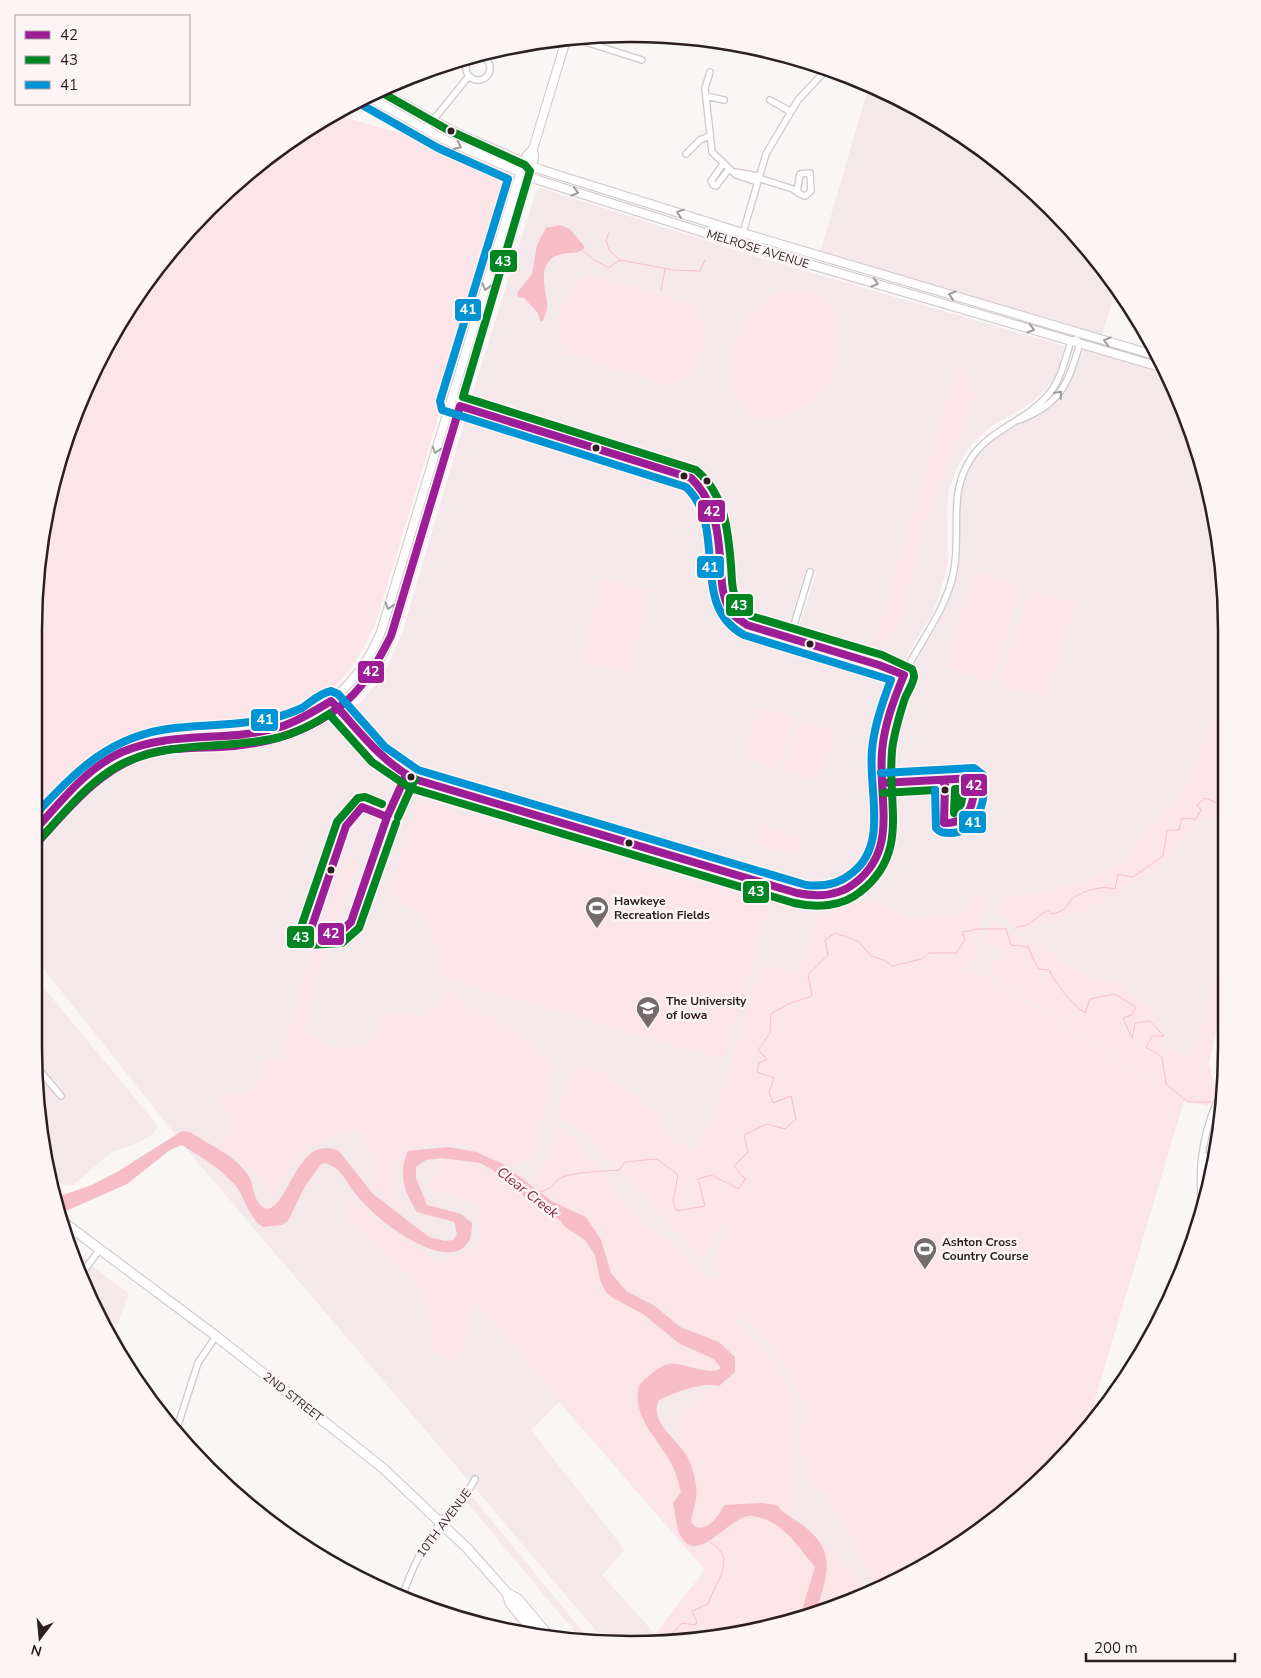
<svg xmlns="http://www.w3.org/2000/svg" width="1261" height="1678" viewBox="0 0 1261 1678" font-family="'Nunito Sans',sans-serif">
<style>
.built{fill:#f5e8ea;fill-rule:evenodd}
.green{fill:#fbe5e9}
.water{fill:#f6bcc8}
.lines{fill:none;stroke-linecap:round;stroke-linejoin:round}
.stream{stroke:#f6bcc8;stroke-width:1}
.street-casing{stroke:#cfc6c7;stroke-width:8}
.secondary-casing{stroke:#cfc6c7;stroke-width:10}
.primary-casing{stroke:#cfc6c7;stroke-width:11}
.street{stroke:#fefefe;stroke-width:5.5}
.secondary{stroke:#fefefe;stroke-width:8}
.primary{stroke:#fefefe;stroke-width:9}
.bus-1-casing{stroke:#fcf4f5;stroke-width:11}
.bus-2-casing{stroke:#fcf4f5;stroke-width:11}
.bus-3-casing{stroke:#fcf4f5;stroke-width:11}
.bus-1{stroke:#9d1d96;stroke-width:8}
.bus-2{stroke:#008522;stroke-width:8}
.bus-3{stroke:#0094d5;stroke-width:8}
.oneway{stroke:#a0999b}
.bus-dot{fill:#2d1e21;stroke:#fcf4f5;stroke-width:2}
.labels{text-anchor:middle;stroke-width:5;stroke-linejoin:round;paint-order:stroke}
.street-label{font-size:12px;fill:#2d1e21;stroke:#fcf4f5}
.poi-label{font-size:12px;font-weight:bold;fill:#2d1e21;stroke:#fcf4f5;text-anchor:start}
.water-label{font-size:14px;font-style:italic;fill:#7b1f3d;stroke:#fcf4f5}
.rim{fill:none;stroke:#2d1e21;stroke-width:2.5}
.line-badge{stroke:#fcf4f5;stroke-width:2}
.badge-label{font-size:14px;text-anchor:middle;font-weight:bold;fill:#fff}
</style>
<rect width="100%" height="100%" fill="#faf6f6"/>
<path class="built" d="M869 85 962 134 1052 208 1117 287 1101 337 820 253Z
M541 188 750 255 1064 346 1058 372 1048 386 1033 401 988 429 972 444 958 466 949 489 947 506 948 564 938 599 930 618 901 665 797 632 817 572 806 568 788 630 748 616 737 605 731 592 720 505 707 481 698 474 680 466 533 420 483 402 472 395 536 191Z
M1086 348 1162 370 1195 438 1222 553V974L1086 1429 1053 1469 962 1544 823 1612 670 1643 603 1639 194 1158 34 957V850L96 786 123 767 148 757 165 753 243 748 275 743 294 737 328 721 335 723 366 754 395 772 399 780 349 918 339 929 326 931 317 929V937L338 936 351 927 391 815 403 788 413 783 796 896 822 898 847 892 870 874 884 849 887 830 885 771 889 728 899 694 908 673 938 624 949 598 957 569 958 506 961 488 967 472 977 456 992 440 1043 410 1061 395 1074 372 1080 353ZM559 1402 705 1570 655 1634 602 1575 625 1550 531 1430Z
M466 416 678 480 692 486 700 496 707 510 719 599 725 614 745 630 892 677 882 700 871 763 875 843 858 870 844 881 829 886H804L441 780 409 769 386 754 350 714 375 686 386 669 402 634Z
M34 976 158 1126 153 1134 138 1143 112 1152 73 1185 52 1183 34 1048Z
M75 1253 129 1294 116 1328 105 1325Z
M469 1495 473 1498 588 1638 579 1637 465 1500Z"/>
<path class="green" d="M336 115 435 143 506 179 509 184 375 625C354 673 321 712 268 724 245 729 219 728 196 730 168 732 141 735 115 747 82 763 58 794 34 821L35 592 54 476 95 366 157 267 209 208 299 134Z
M591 274 695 306C716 330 702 383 667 386L566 353C548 330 562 282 591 274Z
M801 288C849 295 848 364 821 393 800 415 756 436 737 400 713 355 750 291 801 288Z
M956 368 965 371 975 393 970 414 933 499 915 561 903 617 877 650 874 644Z
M974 571 1021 586 992 682 944 668Z
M600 579 649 590 631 673 582 662Z
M1029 589 1076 603 1046 699 999 684Z
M1222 704V819C1196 812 1183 845 1166 859 1142 879 1112 897 1084 910 1065 919 1042 924 1022 930L994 911 1003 898 1040 894 1087 880 1131 855 1150 826 1183 795 1208 732Z
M760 707 792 717 794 720 787 742 785 743 786 746 779 768 776 769 746 759 744 756 749 734 753 733 751 730 757 708Z
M801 720 833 730 835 732 828 754 824 755 826 758 822 775 815 781 785 772 783 768 790 747 792 745 791 743 798 721Z
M415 800 770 905 724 1060 446 979 439 972C433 919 432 923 389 893Z
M760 824 801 836 796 855 755 843Z
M345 857 359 861 333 923 322 926Z
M989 888 971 969H955L979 973 993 980 1158 1088 1155 1083 998 980 993 970 994 961 999 960 1002 951 984 941 988 925 997 923 1020 939 1039 946 1091 979 1113 982 1149 1006 1167 1048 1188 1056 1196 1044 1222 955V1004L1209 1064 1216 1090 1208 1106 1183 1101 1086 1429 1053 1469 962 1544 876 1586 827 1495 812 1485 807 1479 801 1450 803 1402 797 1387 769 1343 755 1328 735 1314 734 1321C760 1341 797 1384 798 1418 798 1428 793 1439 793 1449 793 1473 801 1494 789 1516L777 1505 760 1503 724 1505 718 1518 701 1528 696 1527 691 1522C692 1508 698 1497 695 1484 694 1475 692 1465 688 1457 682 1444 668 1430 680 1415 696 1397 719 1390 735 1372V1357L719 1342 680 1327 655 1306 626 1291 611 1273 601 1240 586 1217 561 1207 531 1185 551 1149 556 1127 576 1141 642 1224 666 1240 710 1278 722 1280 713 1265V1258L729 1223 722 1227 702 1259 584 1133 557 1115 570 1071 585 1064 610 1077 656 1112 671 1139 694 1150 703 1129 714 1114 760 967 796 971 807 951 816 917 868 901 916 918 956 913Z
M314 940 329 944 315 983 305 1029 334 1050 370 1042 384 1013 424 1016 451 990 463 1004 508 1026 554 1063 535 1154 513 1167 461 1144 421 1145 403 1153 395 1168 397 1199 404 1214 370 1185 376 1158 359 1131C305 1141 302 1152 273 1196L259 1176 218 1147 232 1126 217 1092 239 1095 253 1091 265 1058 281 1060Z
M442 1158 480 1163 493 1170 531 1202 560 1220 565 1227 585 1239 595 1255 600 1280 606 1292 613 1298 643 1314 672 1339 714 1359 721 1368C703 1380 674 1352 653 1372 647 1378 642 1395 638 1404 641 1413 645 1424 649 1433 658 1449 671 1460 678 1478 686 1504 669 1519 688 1544L708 1543 734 1520 753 1515 776 1523 815 1567 800 1617 670 1643 649 1642 705 1570 475 1302 459 1364 434 1351 429 1311 415 1282 346 1217 350 1199 384 1226 440 1263 482 1244 478 1206 428 1187Z
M826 1543 868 1590 815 1614C823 1588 833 1572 822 1546Z"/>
<path class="water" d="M560 225 570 229 584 246V249C576 256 561 250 551 259 537 272 548 293 547 309 546 313 544 317 543 321H540L538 313 524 298 518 297 517 293 532 274 537 245 546 228Z
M182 1131 190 1132C209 1145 235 1155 248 1175 255 1186 252 1202 266 1209 290 1209 296 1132 339 1151L373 1194 429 1237 445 1241 453 1240 457 1234 454 1222 417 1212C405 1193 397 1174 408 1151L448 1147 476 1152 503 1164 553 1202 586 1217 601 1240 611 1273 626 1291 655 1306 680 1327 719 1342 735 1357V1372L719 1386C699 1382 677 1392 659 1400 648 1421 678 1440 687 1456 693 1467 698 1487 696 1499 695 1507 692 1513 691 1522L696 1527C710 1530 718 1516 724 1505L760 1503 777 1505C784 1515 795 1519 804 1526 839 1553 826 1579 815 1614L800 1617 815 1567C797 1546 783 1521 754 1516 730 1511 695 1575 678 1530 676 1522 675 1512 673 1503L681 1492C678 1479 674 1467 667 1456 655 1436 635 1418 638 1391 639 1384 643 1380 649 1376 653 1372 660 1367 665 1365 679 1359 709 1378 721 1368L714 1359 680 1344 643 1314 613 1298 606 1292 600 1280 595 1255 585 1240 565 1227 560 1220 531 1202 493 1170 480 1163 442 1158 426 1160 416 1167V1178L427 1205 461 1214 472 1223C472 1234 470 1247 457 1251 426 1260 371 1215 354 1192 345 1180 341 1167 324 1163L320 1165 304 1188 288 1221 282 1225 263 1227C249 1219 245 1197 235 1185 220 1168 201 1157 182 1145L170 1150 127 1184 59 1214 54 1198 92 1185 117 1172Z"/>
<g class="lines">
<path class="stream" d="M609 233 606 240 609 250 621 261
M583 251 594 260 609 268 618 261H625L673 270 700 271 705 260
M661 290 665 269
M1017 927 1027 925 1047 910 1052 914C1072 909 1064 903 1076 896 1087 890 1103 885 1115 889L1118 874 1133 877 1163 856 1167 830H1179L1182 818 1196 819 1201 810 1197 805 1205 798 1218 803 1222 808
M540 1192C555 1187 550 1185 559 1179 570 1172 605 1171 619 1170L625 1162 657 1159 678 1175 673 1202 677 1211 705 1206 698 1179 711 1175 739 1189 745 1179 734 1166 748 1152 744 1135 767 1124 785 1129 796 1119 791 1096 773 1103 769 1092 774 1078 757 1072 759 1063 767 1059 758 1050 770 1033 771 1014 788 1004 812 996 808 975 828 955 825 940 835 933 858 941 871 956 884 960 892 966 922 959 929 953H956L965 940 962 932 979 929H1006L1011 945 1028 947 1038 969 1049 970C1058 987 1070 1002 1085 1013L1090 999 1114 994 1136 1007 1132 1015 1123 1018 1132 1038 1135 1023 1150 1021 1164 1036H1152L1146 1047 1162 1057 1166 1084 1188 1102H1211
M663 1643 682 1623 695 1625 697 1622 692 1611 708 1604C715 1581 739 1560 710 1542"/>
<g class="street-casing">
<path id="street" d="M576 39 642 60
M466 68a12 12 0 1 1 24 0a12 12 0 1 1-24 0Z
M710 72 705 88 712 152 736 175 757 182
M706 96 724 100
M770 100 791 112
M425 130 469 76
M686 154 700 140 709 136
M723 164 711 181 713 185 716 186 729 169
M735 172 758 176
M758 178 793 189C797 192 800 195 805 196L811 191 810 173 800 174 797 192
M742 236 766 154 798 100 827 69
M452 397 486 407 514 420
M450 404 518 423 691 478C722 499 719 556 723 590L726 603 733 615 747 625 879 665 904 675
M790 638 810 572
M331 701 363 739 386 762
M325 706C354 747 382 767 428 784L797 893C816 897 834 896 851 886 899 859 879 799 882 755 884 736 888 717 894 699 908 653 945 619 954 570 961 532 948 495 970 460 988 430 1025 422 1047 396 1061 381 1065 359 1071 341L1076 339 1080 343C1068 384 1061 404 1019 420
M309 935 339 933 351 922 388 815 406 775
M36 1066 61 1096
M1205 1156 1208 1178
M1202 1201C1197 1166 1205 1123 1222 1092
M83 1272 100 1249
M177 1428 198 1363 216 1336
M403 1595C412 1567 423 1545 441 1522 453 1508 467 1496 475 1479"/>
</g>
<g class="secondary-casing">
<path id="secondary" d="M381 91 455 132 542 170 743 233 1154 355
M369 97 443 139 538 180 740 244 1160 367
M709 231 742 238
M34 831C64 800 90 765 131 749 157 738 186 738 213 736 231 735 249 735 266 732 320 721 360 682 381 632L518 180 527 155 533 149 566 40
M34 846C65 814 96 771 140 756 169 746 203 748 234 746 312 740 370 701 395 625L532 166 534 157 533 149"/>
</g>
<g class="primary-casing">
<path id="primary" d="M62 1221 216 1336 384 1469 467 1548 507 1593 518 1599 548 1635
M507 1593 510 1603 535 1634"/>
</g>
<use href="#street" class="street"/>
<use href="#secondary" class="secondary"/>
<use href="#primary" class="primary"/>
<g class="bus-1-casing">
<path id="bus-1" d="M460 406 691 478C717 503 719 538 721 572 722 586 723 601 732 613 735 618 742 621 747 625L879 665 904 675C894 699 884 725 882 752 878 800 899 849 855 883 839 896 817 897 797 893L414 779C382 761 362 735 338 708 363 690 377 663 391 636Z
M882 783 974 778C975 801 971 824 944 823L945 785 942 780
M362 807 387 817 351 922 339 933 309 935 346 826Z
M387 817 406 775
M34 831C60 803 86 768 122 752 174 730 228 743 280 727 299 721 314 711 331 701L338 708
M34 846C66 812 96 772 141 756 166 747 194 748 220 747 262 745 304 734 338 708"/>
</g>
<g class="bus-2-casing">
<path id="bus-2" d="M955 789H964L961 804 954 813Z
M883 793 935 790
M382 804 365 797 358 798 337 822 299 933 303 943 309 945 342 943 359 928 396 823
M398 817 415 779
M41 838C66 811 92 777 126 762 176 740 230 750 281 737 298 732 314 724 329 714L372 762 410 788 794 903C816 908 842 907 860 892 913 851 884 798 893 743 896 727 900 713 905 698 908 691 913 684 914 677 914 673 914 673 912 669L882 655 751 616C745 611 739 607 736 600 731 589 732 576 731 565 728 530 725 494 696 470L463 397 530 171 525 165 448 130 379 91"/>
</g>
<g class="bus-3-casing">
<path id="bus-3" d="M881 773 974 768 983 775C987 798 979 833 950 833 944 833 940 833 936 828L935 790
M34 816C76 771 110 735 175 728 208 725 241 725 273 718 282 716 293 712 302 708 311 702 320 693 331 691L338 694 385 747 418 770 806 885C823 887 839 884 852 873 889 845 868 790 872 750 874 726 882 703 891 680L744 635C688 605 729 527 686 487L442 410 440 401 508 179 438 148 364 106"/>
</g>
<use href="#bus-1" class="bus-1"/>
<use href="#bus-2" class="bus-2"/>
<use href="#bus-3" class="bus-3"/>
</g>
<defs><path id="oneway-chevron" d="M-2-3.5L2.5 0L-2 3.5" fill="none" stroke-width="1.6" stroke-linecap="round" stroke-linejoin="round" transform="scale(1.25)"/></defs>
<g class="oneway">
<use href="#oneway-chevron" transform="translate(458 146) rotate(25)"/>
<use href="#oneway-chevron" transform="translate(575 192) rotate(17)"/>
<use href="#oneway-chevron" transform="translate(680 213) rotate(-162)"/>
<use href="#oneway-chevron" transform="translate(875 283) rotate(16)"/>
<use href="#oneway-chevron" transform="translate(486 287) rotate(107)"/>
<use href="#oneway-chevron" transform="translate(952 295) rotate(-163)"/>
<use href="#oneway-chevron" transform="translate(1031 329) rotate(16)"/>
<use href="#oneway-chevron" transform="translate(1107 341) rotate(-164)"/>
<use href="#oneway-chevron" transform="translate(1059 394) rotate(-49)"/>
<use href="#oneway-chevron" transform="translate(436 450) rotate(107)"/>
<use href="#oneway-chevron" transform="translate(389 606) rotate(107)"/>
</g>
<defs>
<g id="stadium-pin" transform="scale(1.25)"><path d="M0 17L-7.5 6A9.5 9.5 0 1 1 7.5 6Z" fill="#756a6c" stroke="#fcf4f5"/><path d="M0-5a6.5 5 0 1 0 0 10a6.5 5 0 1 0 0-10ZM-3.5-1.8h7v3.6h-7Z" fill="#fff"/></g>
<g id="university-pin" transform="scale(1.25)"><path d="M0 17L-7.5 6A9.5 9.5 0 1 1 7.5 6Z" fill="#756a6c" stroke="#fcf4f5"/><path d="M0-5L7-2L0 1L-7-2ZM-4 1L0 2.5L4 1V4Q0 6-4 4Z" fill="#fff"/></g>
</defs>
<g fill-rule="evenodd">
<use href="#stadium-pin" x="597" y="908"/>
<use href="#university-pin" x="648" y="1008"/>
<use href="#stadium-pin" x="925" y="1249"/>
</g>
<g class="bus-dot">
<circle cx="451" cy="131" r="4.5"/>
<circle cx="596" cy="448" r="4.5"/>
<circle cx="684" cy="476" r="4.5"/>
<circle cx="707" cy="481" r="4.5"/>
<circle cx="810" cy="644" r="4.5"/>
<circle cx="411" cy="777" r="4.5"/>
<circle cx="945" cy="790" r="4.5"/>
<circle cx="629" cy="843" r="4.5"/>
<circle cx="331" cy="870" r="4.5"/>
</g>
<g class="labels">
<g class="street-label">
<text transform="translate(758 249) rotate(17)" y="4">MELROSE AVENUE</text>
<text transform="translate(293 1397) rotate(38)" y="4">2ND STREET</text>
<text transform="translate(444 1523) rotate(-53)" y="4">10TH AVENUE</text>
</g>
<g class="poi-label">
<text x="614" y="905">Hawkeye<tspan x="614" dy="14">Recreation Fields</tspan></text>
<text x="666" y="1005">The University<tspan x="666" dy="14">of Iowa</tspan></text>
<text x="942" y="1246">Ashton Cross<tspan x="942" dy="14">Country Course</tspan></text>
</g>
<g class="water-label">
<text transform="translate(528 1192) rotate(38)" y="5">Clear Creek</text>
</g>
</g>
<path d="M0 0H1261V1678H0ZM630 42H630A588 588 0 0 1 1218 630V1048A588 588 0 0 1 630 1636H630A588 588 0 0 1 42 1048V630A588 588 0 0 1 630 42Z" fill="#fcf4f5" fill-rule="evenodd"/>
<path class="rim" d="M630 42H630A588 588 0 0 1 1218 630V1048A588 588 0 0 1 630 1636H630A588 588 0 0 1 42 1048V630A588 588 0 0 1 630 42Z"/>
<g class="line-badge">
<rect x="489" y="249" width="29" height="24" rx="5" fill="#008522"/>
<rect x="454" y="298" width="28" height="24" rx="5" fill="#0094d5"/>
<rect x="697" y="499" width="29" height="24" rx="5" fill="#9d1d96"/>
<rect x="696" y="555" width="29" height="24" rx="5" fill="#0094d5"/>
<rect x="725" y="593" width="29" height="24" rx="5" fill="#008522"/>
<rect x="357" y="660" width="28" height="24" rx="5" fill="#9d1d96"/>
<rect x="250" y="708" width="29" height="24" rx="5" fill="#0094d5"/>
<rect x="960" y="773" width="28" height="24" rx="5" fill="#9d1d96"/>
<rect x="958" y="810" width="29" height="24" rx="5" fill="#0094d5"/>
<rect x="742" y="880" width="28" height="24" rx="5" fill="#008522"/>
<rect x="317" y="922" width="28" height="24" rx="5" fill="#9d1d96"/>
<rect x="286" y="925" width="29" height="24" rx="5" fill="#008522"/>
</g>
<g class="badge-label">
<text x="503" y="266">43</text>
<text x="468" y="314">41</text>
<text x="712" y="516">42</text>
<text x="710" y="572">41</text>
<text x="739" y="610">43</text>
<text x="371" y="676">42</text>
<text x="265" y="724">41</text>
<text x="974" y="790">42</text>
<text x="973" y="827">41</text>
<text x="756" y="896">43</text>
<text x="331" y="938">42</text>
<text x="301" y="942">43</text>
</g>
<rect x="15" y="15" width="175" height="90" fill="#fcf4f5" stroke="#a99ea0"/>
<rect x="25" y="31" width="25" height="8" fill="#9d1d96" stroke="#a99ea0"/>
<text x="60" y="40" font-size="15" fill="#2d1e21">42</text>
<rect x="25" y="56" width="25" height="8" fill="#008522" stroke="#a99ea0"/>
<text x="60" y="65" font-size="15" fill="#2d1e21">43</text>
<rect x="25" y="81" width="25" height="8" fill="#0094d5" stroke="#a99ea0"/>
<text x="60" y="90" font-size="15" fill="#2d1e21">41</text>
<g transform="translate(40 1638) rotate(196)" stroke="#fcf4f5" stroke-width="4" paint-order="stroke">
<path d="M0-4L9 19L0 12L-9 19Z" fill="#2d1e21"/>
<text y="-8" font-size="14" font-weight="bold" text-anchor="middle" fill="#2d1e21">N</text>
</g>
<path d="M1086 1653v8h149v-8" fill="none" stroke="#2d1e21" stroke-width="2.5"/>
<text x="1094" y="1653" font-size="15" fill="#2d1e21" stroke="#fcf4f5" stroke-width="4" paint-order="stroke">200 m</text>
</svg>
